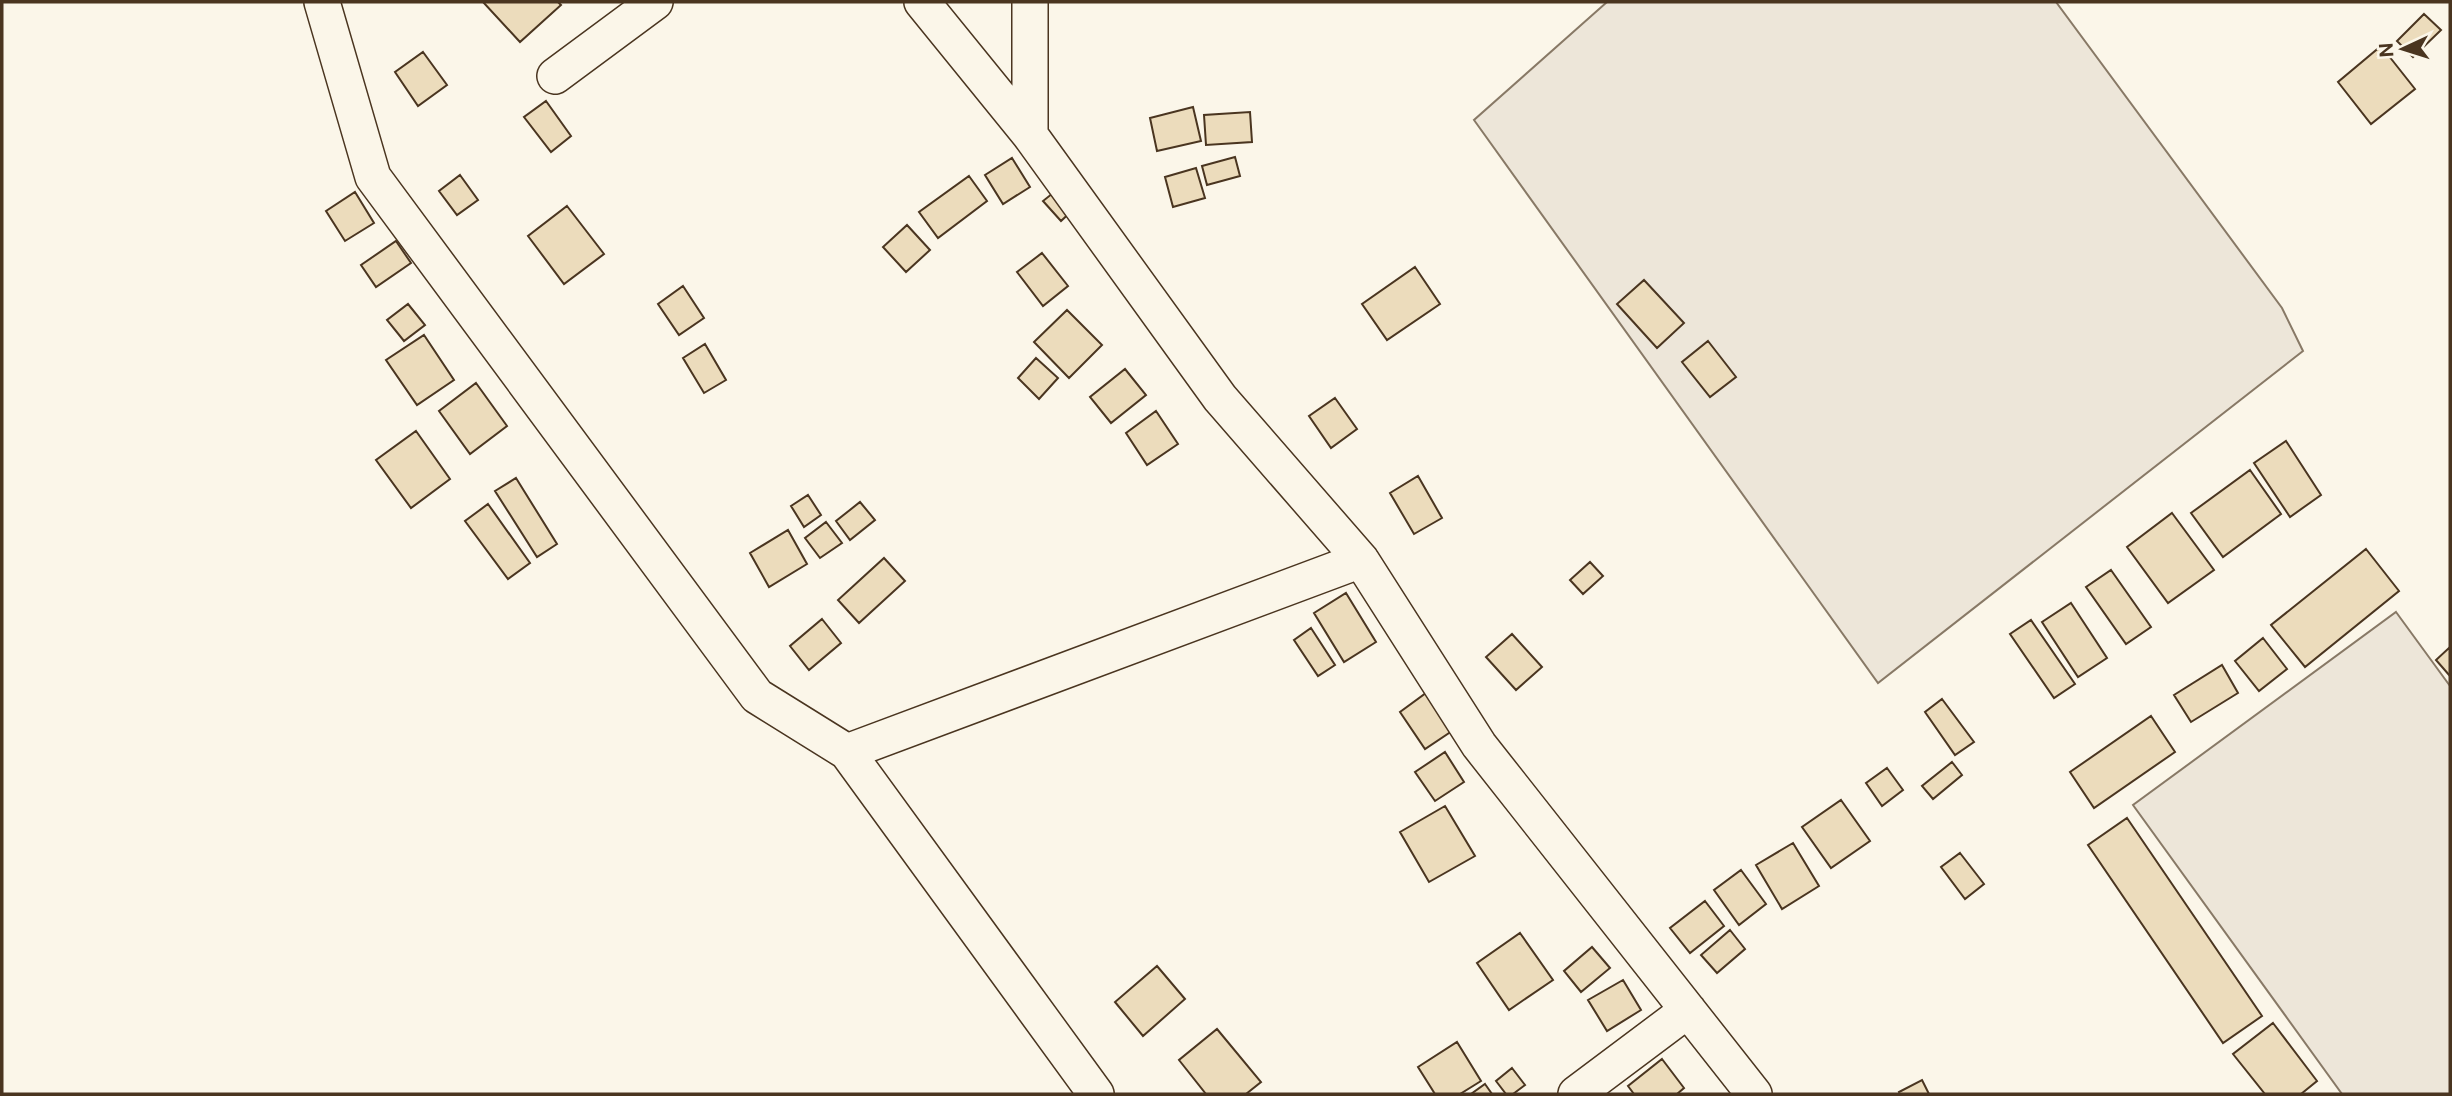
<svg xmlns="http://www.w3.org/2000/svg" width="2452" height="1096" viewBox="0 0 2452 1096" font-family="'Public Sans',sans-serif">
<style>
.green{fill:#ede6d9;stroke:#887966;stroke-width:2}
.building{fill:#ecdcbc;stroke:#4a3520;stroke-width:2}
.lines{fill:none;stroke-linecap:round;stroke-linejoin:round}
.street-casing{stroke:#4a3520;stroke-width:38}
.street{stroke:#fbf6e9;stroke-width:35}
</style>
<rect width="100%" height="100%" fill="#fbf6e9"/>
<path class="green" d="M1607 2H2056L2282 308 2303 351 1878 683 1474 120Z
M2396 612 2450 686V1094H2342L2133 805Z"/>
<path class="building" d="M483 2H558L561 5 520 42Z
M2424 14 2441 30 2413 57 2397 41Z
M2381 46 2415 89 2371 124 2338 82Z
M423 52 447 85 418 106 395 72Z
M546 101 571 136 551 152 524 117Z
M1193 107 1201 141 1157 151 1150 118Z
M1250 112 1252 142 1206 145 1204 115Z
M1235 157 1240 176 1207 185 1202 166Z
M1012 158 1030 187 1003 204 985 175Z
M1196 168 1205 198 1173 207 1165 177Z
M460 175 478 200 457 215 439 191Z
M969 176 987 201 938 238 919 212Z
M1058 189 1075 208 1061 221 1043 201Z
M355 192 374 223 345 241 326 211Z
M567 206 604 254 564 284 528 236Z
M907 225 930 250 906 272 883 247Z
M396 241 411 263 376 287 361 265Z
M1042 253 1068 286 1043 306 1017 272Z
M1415 267 1440 304 1387 340 1362 304Z
M1644 280 1684 323 1657 348 1617 304Z
M683 286 704 318 679 335 658 304Z
M408 304 425 325 404 341 387 320Z
M1067 310 1102 345 1069 378 1034 342Z
M424 335 454 380 417 405 386 360Z
M1708 341 1736 377 1710 397 1682 362Z
M705 344 726 380 704 393 683 358Z
M1036 358 1058 378 1039 399 1018 378Z
M1125 369 1146 395 1111 423 1090 397Z
M476 383 507 426 470 454 439 411Z
M1335 398 1357 429 1331 448 1309 416Z
M1156 411 1178 444 1147 465 1126 433Z
M416 431 450 479 411 508 376 460Z
M2286 441 2321 495 2290 517 2254 463Z
M2250 470 2281 514 2223 557 2191 513Z
M1418 476 1442 518 1414 534 1390 493Z
M516 478 557 544 537 557 495 491Z
M808 495 821 515 804 527 791 506Z
M860 502 875 520 850 540 836 521Z
M488 504 530 563 508 579 465 521Z
M2172 513 2214 570 2168 603 2127 547Z
M826 522 842 543 820 558 805 538Z
M788 530 807 564 769 587 750 553Z
M2366 549 2399 591 2305 667 2271 625Z
M884 558 905 581 859 623 838 600Z
M1590 562 1603 576 1583 594 1570 580Z
M2111 570 2151 627 2126 644 2086 587Z
M1346 593 1376 642 1344 662 1314 613Z
M2071 603 2107 658 2078 677 2042 622Z
M822 619 841 643 809 670 790 646Z
M2031 620 2075 684 2054 698 2010 634Z
M1311 628 1335 665 1318 676 1294 640Z
M1512 634 1542 667 1516 690 1486 657Z
M2263 638 2287 669 2259 691 2235 661Z
M2450 647V676L2436 660Z
M2222 665 2238 693 2191 722 2174 695Z
M1426 693 1452 731 1425 749 1400 712Z
M1942 699 1974 742 1955 755 1925 712Z
M2151 716 2175 752 2094 808 2070 772Z
M1445 752 1464 782 1435 801 1415 772Z
M1952 762 1962 775 1933 799 1922 786Z
M1887 768 1903 790 1882 806 1866 783Z
M1841 800 1870 841 1831 868 1802 827Z
M1445 806 1475 856 1429 882 1400 832Z
M2127 818 2262 1016 2223 1043 2088 845Z
M1793 843 1819 886 1782 909 1756 865Z
M1960 853 1984 884 1965 899 1941 867Z
M1741 870 1766 904 1739 925 1714 890Z
M1705 901 1724 926 1690 953 1670 928Z
M1730 930 1745 949 1717 973 1701 955Z
M1520 933 1553 980 1509 1010 1477 963Z
M1592 947 1610 968 1581 992 1564 971Z
M1157 966 1185 999 1143 1036 1115 1002Z
M1623 980 1641 1010 1607 1031 1588 1000Z
M2273 1023 2317 1081 2301 1094H2265L2233 1054Z
M1217 1029 1261 1082 1246 1094H1206L1179 1060Z
M1457 1042 1481 1081 1460 1094H1435L1418 1067Z
M1662 1059 1684 1088 1677 1094H1634L1628 1086Z
M1512 1068 1525 1085 1513 1094H1506L1496 1081Z
M1922 1080 1929 1094H1900L1899 1092Z
M1485 1084 1492 1094H1471Z"/>
<g class="lines">
<g class="street-casing">
<path id="street" d="M322 2 373 177 757 696 847 752 1096 1094
M922 2 1030 135
M1030 2V135L1220 398 1361 560 1479 745 1754 1094
M555 76 655 2
M847 752 1361 560
M1576 1094 1688 1010"/>
</g>
<use href="#street" class="street"/>
</g>
<rect width="2452" height="1096" fill="none" stroke="#4a3520" stroke-width="7"/>
<g transform="translate(2403 49) rotate(266)" stroke="#fbf6e9" stroke-width="5" paint-order="stroke">
<path d="M0-5L12 26L0 18L-12 26Z" fill="#4a3520"/>
<text y="-10" font-size="19" font-weight="bold" text-anchor="middle" fill="#4a3520">N</text>
</g>
</svg>
